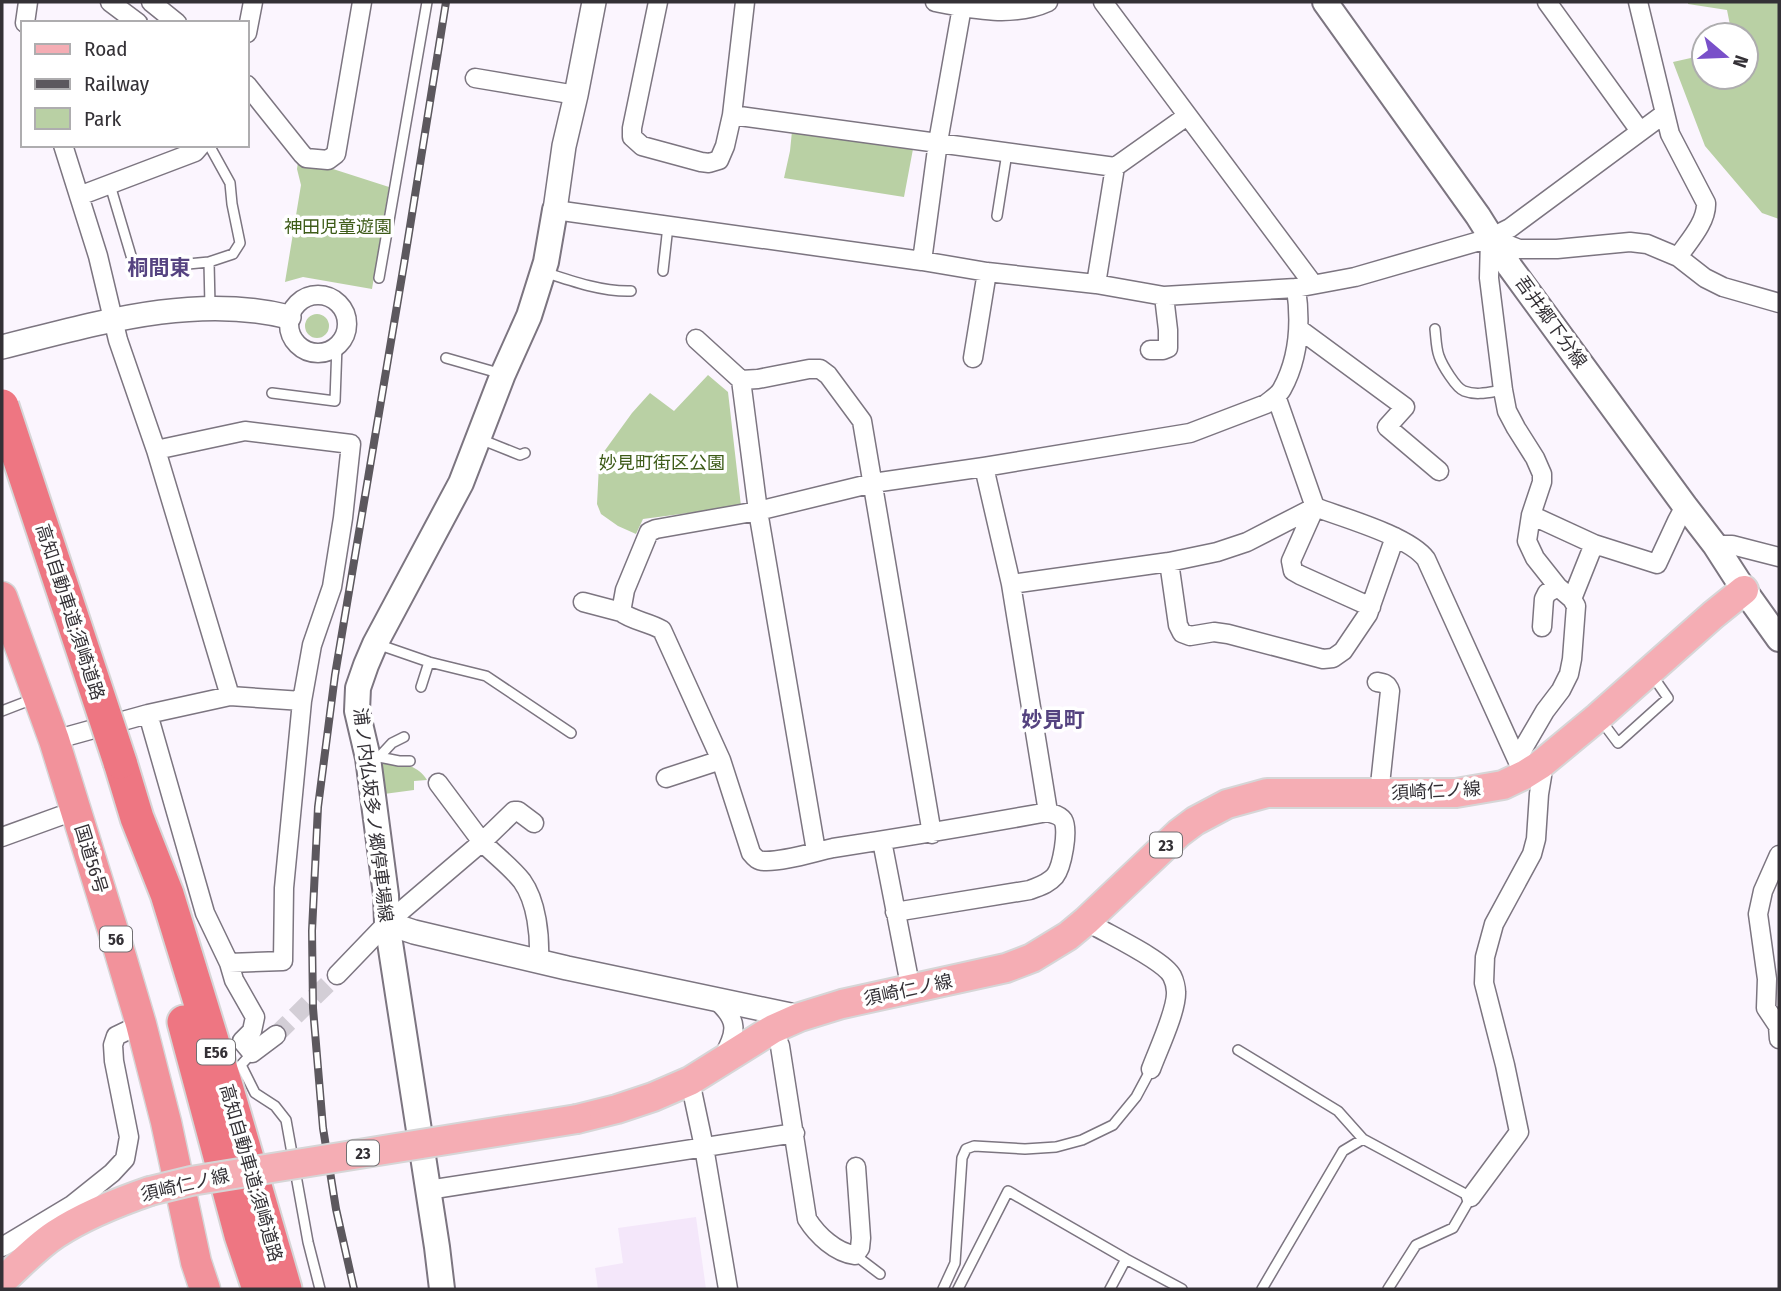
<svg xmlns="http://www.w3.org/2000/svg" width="1781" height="1291" viewBox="0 0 1781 1291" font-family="'Fira Sans Condensed','Noto Sans JP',sans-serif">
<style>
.built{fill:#f4e7fa}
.green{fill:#b9d0a4}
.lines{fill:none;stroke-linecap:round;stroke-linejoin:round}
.minor-tunnel{stroke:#d3ced6;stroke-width:18;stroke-dasharray:18 9;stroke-linecap:butt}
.service-casing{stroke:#7c7580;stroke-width:12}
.minor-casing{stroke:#7c7580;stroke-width:21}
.tertiary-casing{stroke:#7c7580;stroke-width:26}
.secondary-casing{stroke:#7c7580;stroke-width:28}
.primary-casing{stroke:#d6d6d7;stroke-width:32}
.trunk-casing{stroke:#d6d6d7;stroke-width:33}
.motorway-casing{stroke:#d6d6d7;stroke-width:37}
.service{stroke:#fff;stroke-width:9}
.minor{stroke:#fff;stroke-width:18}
.tertiary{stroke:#fff;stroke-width:23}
.secondary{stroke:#fff;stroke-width:24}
.primary{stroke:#f5adb4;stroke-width:28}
.trunk{stroke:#f2929b;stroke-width:30}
.motorway{stroke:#ee7682;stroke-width:33}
.rail-casing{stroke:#5c585e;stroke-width:8}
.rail{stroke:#fff;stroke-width:5;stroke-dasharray:16;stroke-linecap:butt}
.primary-bridge-casing{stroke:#d6d6d7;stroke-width:32;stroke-linecap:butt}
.motorway-bridge-casing{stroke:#d6d6d7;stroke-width:37;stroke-linecap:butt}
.primary-bridge{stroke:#f5adb4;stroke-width:28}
.motorway-bridge{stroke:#ee7682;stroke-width:33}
.labels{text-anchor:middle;stroke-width:7;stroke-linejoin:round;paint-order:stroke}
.shield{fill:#fff;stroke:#716f72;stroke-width:2}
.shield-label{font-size:16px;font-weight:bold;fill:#343136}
.park-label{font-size:18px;fill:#3d5b18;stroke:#fff}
.street-label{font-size:18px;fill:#343136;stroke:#fff}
.quarter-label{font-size:21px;font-weight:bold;fill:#554380;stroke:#fff}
</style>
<rect width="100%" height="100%" fill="#fbf5fe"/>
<path class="built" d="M696 1217 706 1289H598L595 1268 623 1263 618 1228Z"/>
<path class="green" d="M1688 2H1779V219L1762 213 1705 146 1673 62 1704 55V77H1746V35H1732L1727 10 1688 4Z
M792 131 913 149 904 197 784 178 790 151Z
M298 162 333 169 389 187 372 289 303 277 285 282 301 185 297 169Z
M305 326a12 12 0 1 1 24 0a12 12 0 1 1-24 0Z
M708 375 728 392 741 506 643 519 636 534 618 526 601 514 597 504 599 465 603 453 632 413 650 393 674 411Z
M380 760C399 765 416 762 427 780L414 781V790L384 794Z"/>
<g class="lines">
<path class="minor-tunnel" d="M276 1035 337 975"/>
<g class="service-casing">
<path id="service" d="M209 145 230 183 232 204 240 243 233 254 209 262 210 306
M110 185 135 269 209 262
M997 216 1007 153
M663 271 668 226
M544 272C571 281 603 292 631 291
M379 278 427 2
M1435 329C1436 337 1436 348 1439 356 1442 365 1456 388 1464 391 1477 396 1490 392 1503 390
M446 358 502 374
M272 393 335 401 337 345
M480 439 520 455 525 453
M377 644 429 662 486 676 571 733
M421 687 429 662
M2 711 33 699
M1600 719 1618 743 1668 698 1652 675
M379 757 399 761H410
M369 758 379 757 392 743 404 737
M1238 1050 1338 1111 1363 1139 1471 1197 1453 1228 1416 1245 1388 1289
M252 1053 241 1065 255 1093 275 1106 286 1120 308 1242 320 1289
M855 1255 880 1274
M943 1289 955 1263 962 1158 966 1149 974 1146 1025 1149 1056 1147 1082 1140 1113 1125 1136 1097 1151 1069
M958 1289 1008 1191 1126 1259 1182 1289
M1110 1289 1126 1259
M1262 1289 1343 1151 1363 1139"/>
</g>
<g class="minor-casing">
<path id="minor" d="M110 2 138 23
M151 2 177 23
M658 2 632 128V137L642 146 701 162 709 163 719 160 725 146 732 115
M745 2 732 115 1115 167 1187 116
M935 2C971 9 1013 18 1048 2
M1103 2 1313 284
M1547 2 1640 131
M1638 2 1670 134 1706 203C1707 222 1688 242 1678 257
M25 23 28 2
M247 33 253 2
M475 78 576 95
M247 85 302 154 306 158 328 160 336 154 362 2
M63 145 98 256 118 340 156 450 230 696
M79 196 195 152 201 145
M555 210 922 261 987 272 1096 284 1115 167
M1490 238 1489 278 1503 390 1507 411 1516 428 1535 458 1542 474V482L1531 515 1527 541 1535 558 1558 587 1572 599 1576 606 1572 659 1569 674 1561 690 1545 711 1517 759
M1491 238 1519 249H1557L1630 242 1647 244 1678 257 1705 278 1723 287 1779 303
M922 261 938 142 962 7
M1096 284 1164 296 1296 288 1355 277 1490 238 1510 228 1664 114
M289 324a29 29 0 1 1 58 0a29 29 0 1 1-58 0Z
M1299 329 1405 407 1387 427 1439 471
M696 339 741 380 758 379 809 369H820L828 375 862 421 932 834
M1150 350H1163L1168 348V330L1164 296
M973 358 987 272
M741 380 758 511 816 851
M1276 396 1315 507 1291 561 1293 571 1300 575 1371 607
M156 450 245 431 351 444 343 518 332 587 312 645 302 701 284 888 283 961 229 963
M984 467 1011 584 1048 812C976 825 905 837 833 848 814 852 783 862 764 861 758 861 755 858 751 853L721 760 662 630C649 622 633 621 621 612L625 590 649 532 656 529 758 511 873 483 984 467 1190 433 1266 404C1272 399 1279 395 1282 389 1299 358 1301 322 1296 288
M1531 515 1594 544 1657 564 1677 521 1685 506
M1715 545H1732L1779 557
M1169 562 1178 625 1182 633 1190 636 1214 632 1228 634 1323 659 1333 658 1343 651 1368 614 1395 537
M1011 584 1169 562 1217 552 1247 542 1315 507C1344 518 1409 536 1426 559L1524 775
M1572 599 1594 544
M583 602 621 612
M1542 627 1544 599 1547 593 1558 587
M1377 682C1384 683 1388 684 1390 691L1379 794
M148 714 205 913 229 963 234 980 255 1017 252 1031 242 1041 252 1053 276 1035
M54 740 148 714 230 696 302 701
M666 778 721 760
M438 783 482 842 514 811H518L534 823
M2 837 60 816 77 813
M882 841 911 990
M1779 855 1763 891 1758 914 1767 979 1766 1008 1778 1026 1779 1039
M895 912 1030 890C1040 886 1048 884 1055 876 1062 867 1069 830 1063 820 1060 815 1053 814 1048 812
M1086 921C1105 933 1163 959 1172 976 1174 980 1176 988 1176 992 1177 1010 1158 1050 1151 1069
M337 975 387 923 482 842C495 855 511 867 522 881 537 902 540 936 539 961
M716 1000C739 1020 737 1032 723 1057
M773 1029 780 1046 807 1219C817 1235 836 1253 855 1255L860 1248 861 1238 856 1167
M690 1081 704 1147 728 1289
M428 1190 795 1133
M1471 1197 1519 1132 1505 1065 1484 983 1485 957 1494 924 1532 854 1536 839 1539 794 1542 776 1540 765
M2 1247 72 1205 112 1173 125 1159 129 1137 114 1061 113 1045 116 1036 141 1024"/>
</g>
<g class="tertiary-casing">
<path id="tertiary" d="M555 210 564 146 576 95 594 2
M2 347C95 324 194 293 289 317
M387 923 414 932 567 968 800 1017"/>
</g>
<g class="secondary-casing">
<path id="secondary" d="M1325 2 1478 216 1510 267 1685 506 1715 545 1744 590 1779 639
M442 1289 437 1247 387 923 386 895 368 758 357 711 358 688 366 665 375 644 461 483 503 374 529 316 546 262 555 210"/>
</g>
<g class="primary-casing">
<path id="primary" d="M577 1119 617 1109 653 1097 690 1081 773 1029 800 1017 842 1004 1006 968 1032 958 1068 936 1086 921 1179 833 1195 821 1227 804 1267 793H1456L1503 785 1524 775 1540 765 1598 717 1713 615 1744 590
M2 1281C19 1266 36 1247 56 1234 85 1215 118 1202 150 1191"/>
</g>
<g class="trunk-casing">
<path id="trunk" d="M2 597 54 740 119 950 141 1024 166 1122 196 1262 205 1289"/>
</g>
<g class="motorway-casing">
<path id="motorway" d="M120 762 137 818 167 894 226 1086 285 1289
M184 1022 241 1235 259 1289"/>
</g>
<use href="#service" class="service"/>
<use href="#minor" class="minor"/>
<use href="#tertiary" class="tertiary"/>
<use href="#secondary" class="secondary"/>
<use href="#primary" class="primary"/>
<use href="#trunk" class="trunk"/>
<use href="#motorway" class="motorway"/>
<g class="rail-casing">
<path id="rail" d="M354 1289 336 1209 323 1128 313 1008 312 931 318 807 335 675 404 264 446 2"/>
</g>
<use href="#rail" class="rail"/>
<g class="primary-bridge-casing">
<path id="primary-bridge" d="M150 1191 191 1181 577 1119"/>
</g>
<g class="motorway-bridge-casing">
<path id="motorway-bridge" d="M2 406 120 762"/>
</g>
<use href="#primary-bridge" class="primary-bridge"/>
<use href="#motorway-bridge" class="motorway-bridge"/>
</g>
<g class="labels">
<g class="shield">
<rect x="1150" y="832.5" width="32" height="25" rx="5"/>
<rect x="100" y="926.5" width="32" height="25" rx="5"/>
<rect x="197" y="1039.5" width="38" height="25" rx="5"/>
<rect x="347" y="1140.5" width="32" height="25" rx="5"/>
</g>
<g class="shield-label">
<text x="1166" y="851">23</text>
<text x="116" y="945">56</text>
<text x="216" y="1058">E56</text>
<text x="363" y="1159">23</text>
</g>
<g class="park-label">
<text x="338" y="233">神田児童遊園</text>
<text x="662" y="469">妙見町街区公園</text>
</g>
<g class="street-label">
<text transform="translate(1551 322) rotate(54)" y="6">吾井郷下分線</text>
<text transform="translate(70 612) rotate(72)" y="6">高知自動車道;須崎道路</text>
<text transform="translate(1436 791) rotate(-3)" y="6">須崎仁ノ線</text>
<text transform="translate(373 815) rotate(83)" y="6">浦ノ内仏坂多ノ郷停車場線</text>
<text transform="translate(91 859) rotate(73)" y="6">国道56号</text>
<text transform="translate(908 990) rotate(-12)" y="6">須崎仁ノ線</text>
<text transform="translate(251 1173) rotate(74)" y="6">高知自動車道;須崎道路</text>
<text transform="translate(185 1185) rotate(-13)" y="6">須崎仁ノ線</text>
</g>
<g class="quarter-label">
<text x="159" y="275">桐間東</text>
<text x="1053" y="727">妙見町</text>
</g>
</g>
<rect width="1781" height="1291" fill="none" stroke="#343136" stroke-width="7"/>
<rect x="21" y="21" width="228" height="126" fill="#ffffff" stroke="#aeadaf" stroke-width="2"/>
<rect x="35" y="44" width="35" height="10" fill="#f5adb4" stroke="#aeadaf" stroke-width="2"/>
<text x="84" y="56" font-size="21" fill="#343136">Road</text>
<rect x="35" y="79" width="35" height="10" fill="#5c585e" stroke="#aeadaf" stroke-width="2"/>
<text x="84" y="91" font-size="21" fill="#343136">Railway</text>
<rect x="35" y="108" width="35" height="21" fill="#b9d0a4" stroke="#aeadaf" stroke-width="2"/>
<text x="84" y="126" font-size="21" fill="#343136">Park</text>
<g transform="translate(1725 56) rotate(109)"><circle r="33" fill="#ffffff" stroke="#aeadaf" stroke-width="2"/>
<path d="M0-5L12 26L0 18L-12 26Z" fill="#7950c9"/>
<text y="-10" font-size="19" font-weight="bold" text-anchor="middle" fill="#343136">N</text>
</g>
</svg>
